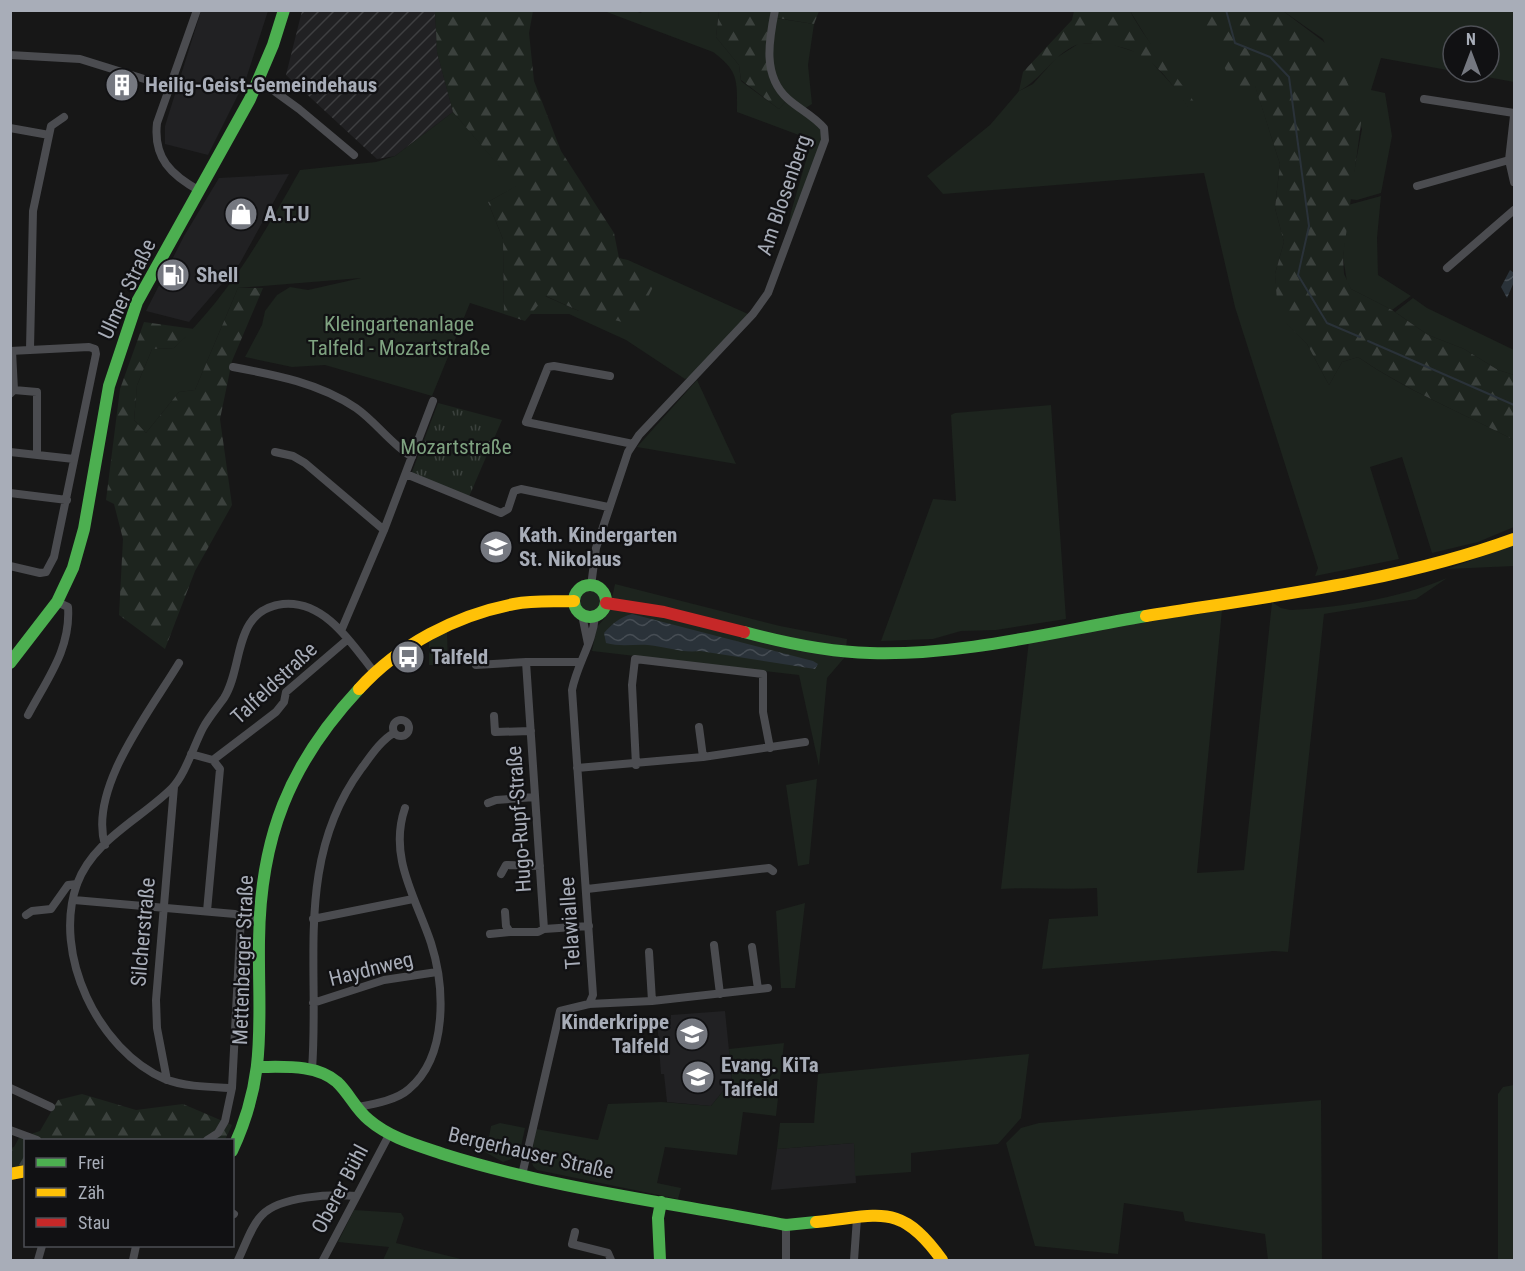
<svg xmlns="http://www.w3.org/2000/svg" width="1525" height="1271" viewBox="0 0 1525 1271" font-family="'Roboto Condensed',sans-serif">
<style>
.built{fill:#212123}
.industrial{fill:url(#industrial-furrows)}
.green{fill:#1d241e}
.forest{fill:url(#forest-firs)}
.park{fill:url(#park-tufts)}
.water{fill:url(#water-waves)}
.lines{fill:none;stroke-linecap:round;stroke-linejoin:round}
.stream{stroke:#2a3239;stroke-width:2}
.street{stroke:#4b4c50;stroke-width:8}
.fast{stroke:#4caf50;stroke-width:12}
.slow{stroke:#ffc107;stroke-width:12}
.jam{stroke:#c62828;stroke-width:12}
.labels{text-anchor:middle;stroke-width:4.5;stroke-linejoin:round;paint-order:stroke}
.poi-label{font-size:21px;font-weight:bold;fill:#a8adb8;stroke:#111113;text-anchor:start}
.street-label{font-size:21px;fill:#a8adb8;stroke:#111113}
.park-label{font-size:21px;fill:#7fa381;stroke:#111113}
</style>
<defs>
<pattern id="industrial-furrows" width="10" height="10" patternUnits="userSpaceOnUse" patternTransform="scale(1.5)"><rect width="10" height="10" fill="#212123"/><path d="M-1 1l2-2M0 10L10 0M9 11l2-2" fill="none" stroke="#3e3f41"/></pattern>
<pattern id="forest-firs" width="22" height="20" patternUnits="userSpaceOnUse" patternTransform="scale(1.5)"><rect width="22" height="20" fill="#1d241e"/><path d="M5 1l3.5 6h-7zM16 11l3.5 6h-7z" fill="#3b413d"/></pattern>
<pattern id="park-tufts" width="24" height="20" patternUnits="userSpaceOnUse" patternTransform="scale(1.5)"><rect width="24" height="20" fill="#1d241e"/><path d="M3 7l-1-3M5 7V3M7 7l1-3M15 17l-1-3M17 17v-4M19 17l1-3" fill="none" stroke="#3b413d"/></pattern>
<pattern id="water-waves" width="16" height="10" patternUnits="userSpaceOnUse" patternTransform="scale(1.5)"><rect width="16" height="10" fill="#2a3239"/><path d="M0 5q4-4 8 0t8 0" fill="none" stroke="#464d54"/></pattern>
</defs>
<rect width="100%" height="100%" fill="#171717"/>
<path class="built" d="M201 11H268L246 79 208 155 165 144V126Z
M289 174 240 263 189 322 146 311 184 236 219 178Z
M725 1011 732 1080 711 1106 667 1102 664 1074H661L657 1020 671 1019V1015Z
M854 1143 856 1183 771 1190 777 1149Z"/>
<path class="industrial" d="M302 11H435L437 52 453 112 395 156 377 159 286 75Z"/>
<path class="green" d="M643 10 719 11 716 37 739 65 741 81 779 109 785 102 820 126 822 141 787 235 791 212 812 140 737 112C737 81 739 71 713 52L604 11H635L641 13Z
M1130 11H1197L1255 85 1280 164 1275 208 1284 242 1275 274 1279 315 1307 344 1329 385 1342 362 1358 357C1405 390 1463 413 1514 440V527L1478 542 1432 553 1402 457 1370 467 1399 559 1315 576 1318 568 1235 307 1204 173 943 194 927 176 990 125 1019 91 1033 84 1056 58 1078 44H1111L1145 55 1177 90 1199 123Z
M1283 11H1514V82L1460 72H1489V36H1453V71L1381 58 1371 90 1385 93 1392 136 1381 193 1357 200 1349 199 1362 129 1323 39Z
M775 18 814 24 808 65 812 104 804 109C765 80 773 61 775 18Z
M453 112 517 186 488 202 503 239 504 314 470 303 432 396 325 365 292 367 245 357 262 325 265 311 277 295 290 287 308 290 361 278 238 288 195 390 179 392 146 433 134 420 137 385 152 349 174 348C229 295 263 236 300 170L376 162 395 156Z
M1381 196 1377 238 1378 275 1411 296 1392 310 1351 289 1347 282 1343 257 1348 205Z
M619 258 628 260 748 314 695 374 685 379 626 340 569 314H530L545 296 579 311Z
M1413 298 1427 308 1514 350V375L1498 370 1464 349 1428 335 1395 312Z
M697 380 736 464 637 447Z
M1051 405 1066 619 996 630 961 631 933 639 881 641 933 499 956 501 951 415 955 413Z
M1514 545V566L1447 569Z
M1447 578 1416 599 1324 614 1288 952 1274 951 1042 969 1049 919 1098 916 1097 888C1064 890 1034 887 1001 889L1029 640 1222 610 1197 873 1244 870 1272 602 1281 608 1290 610C1342 607 1398 599 1447 578Z
M615 584 780 626 847 639 845 657 827 678 819 766 799 675 592 651 597 627 609 613Z
M580 601a11 11 0 1 1 22 0a11 11 0 1 1-22 0Z
M447 631 448 665H429V641Z
M817 779 809 864 798 866 786 785Z
M805 903 795 988H781L776 911Z
M784 1043 776 1116 743 1112 737 1155 665 1147 657 1183 681 1188 678 1199 537 1170 533 1166 531 1159 536 1129 598 1140 608 1104 662 1102 711 1106 732 1080 729 1049Z
M1029 1054 1021 1118 998 1144 911 1153V1172L855 1176 854 1143 777 1149 780 1123H814L818 1074Z
M1514 1085V1260H1498V1094L1503 1087Z
M1321 1100 1322 1260H1268L1265 1234 1185 1221 1183 1212 1124 1203 1118 1254 1035 1246 1006 1143 1021 1128 1039 1123Z
M500 1123 525 1128 519 1156 503 1162 485 1152 483 1141 489 1137 491 1126Z
M354 1210 401 1213 404 1218 396 1243 465 1260H383L389 1247 338 1242Z"/>
<path class="forest" d="M435 11H533L529 33 534 81 561 151 614 233 619 258 657 279 634 325 579 311 546 296 525 321 504 314 503 239 488 202 516 186 453 112 437 52Z
M719 11H819L814 24 771 17 773 83 785 102 779 109 741 80 739 65 716 37Z
M1074 11H1130C1151 51 1185 82 1206 122L1199 124C1173 85 1152 45 1099 44 1093 44 1083 43 1076 45 1053 55 1041 80 1019 91L1023 72 1072 20Z
M1197 11H1283L1332 48 1362 116 1343 257 1344 274 1351 289 1392 310 1428 335 1464 349 1498 370 1514 375V440C1462 413 1406 390 1358 357L1342 362 1329 385 1307 344 1278 315 1275 274 1284 242 1275 208 1280 164 1255 86 1235 89Z
M238 288H263L232 361 220 419 232 505 195 571 165 649 119 615 123 539 114 504 106 500 120 389 144 322 194 329 174 348 152 349 137 385 134 420 146 433 179 392 195 390Z
M82 1094 136 1110 183 1104 232 1125 225 1140H26L25 1166 11 1168V1148L14 1147 19 1138 40 1131 58 1100Z"/>
<path class="park" d="M438 403 502 420 468 499 412 472Z"/>
<path class="water" d="M1510 270 1514 273V282L1507 298 1501 287Z
M632 614 813 661 818 664 815 669 700 651C681 653 667 647 648 645 634 644 620 647 606 643L604 633C612 624 620 617 632 614Z"/>
<g class="lines">
<path class="stream" d="M1226 10 1235 43 1270 57 1289 77 1309 226 1298 275 1327 323 1360 337
M1368 341 1514 405"/>
<path class="street" d="M197 10 157 123C153 158 171 175 200 191
M10 55 80 59 170 87
M259 80 299 109 354 155
M1424 99 1514 113
M1514 116 1509 160 1514 182
M10 128 49 135
M1417 186 1509 160
M1447 268 1514 210
M30 349 33 211 51 126 64 117
M10 351 89 347 95 349 96 354 54 557 46 572 40 573 10 566
M12 351 14 390
M233 367C276 375 319 383 356 408 376 422 391 444 412 457
M610 376 554 366 548 367 526 422 633 444
M10 394 14 390 37 392V453
M10 452 74 459
M275 452 293 456 305 463 384 530
M406 474 501 513 508 509 514 491 521 489 608 507
M10 493 67 500
M591 586 596 548 628 452 639 435 753 314 768 293 825 140 824 128C814 116 799 109 788 99 762 76 769 40 775 10
M582 615 588 644
M341 631 384 530 433 401
M581 662H526L544 929 589 926
M476 665 526 662
M28 715C47 679 71 649 68 607L57 602
M494 716 495 732 531 731
M393 728a8 8 0 1 1 16 0a8 8 0 1 1-16 0Z
M699 727 703 757
M191 754 213 760 276 712 284 702 286 692 348 639
M636 765 632 685 635 659 763 674V712L770 748
M577 768 703 757 805 742
M488 803 496 800 535 797
M105 845C88 788 151 710 179 663
M501 874 506 865 540 866
M587 889 769 868 773 871
M74 900 235 914 247 920H260
M207 911 220 769 213 760
M505 912 506 926 510 932H538L544 929
M26 915 32 911 51 909 68 885 77 884
M313 919 413 899
M490 934 510 932
M714 945 720 994
M752 947 758 989
M649 952 652 1001
M313 1003 384 980 437 972
M589 1004 593 995 572 690C577 664 593 643 595 616
M312 1069C320 966 294 861 361 769 370 757 381 740 394 733
M167 1080 157 1028 156 1000 174 787
M10 1088 51 1107
M232 1088C211 1087 185 1087 165 1079 98 1050 52 954 77 884 93 840 141 819 172 788 185 775 194 745 203 728 209 717 217 708 224 698 244 667 232 610 283 604 325 600 352 644 374 672
M358 1107C374 1104 397 1100 409 1089 448 1056 445 987 431 943 416 898 388 857 405 808
M10 1130 37 1140
M207 1140 218 1133 225 1121 232 1088 241 916
M522 1175 560 1011 589 1004 652 1001 768 988
M232 1213 234 1214
M786 1225V1260
M575 1232 572 1244 608 1253 611 1260
M38 1260 42 1246
M133 1260 136 1246
M238 1260C245 1246 251 1226 262 1215 280 1196 331 1194 356 1196
M323 1260 389 1135
M854 1260 857 1218"/>
<path class="fast" d="M574 601a16 16 0 1 1 32 0a16 16 0 1 1-32 0Z
M744 632C785 643 827 652 870 653 962 656 1056 631 1146 616
M10 663 57 602 73 568 84 529 109 386 137 302 250 99 273 45 284 10
M258 1067C284 1067 316 1064 337 1082 349 1093 356 1110 369 1120 390 1138 417 1145 443 1154 554 1189 672 1203 786 1225L816 1222
M232 1151C268 1074 258 1022 259 941 260 838 289 764 359 689
M660 1260 658 1218 661 1202"/>
<path class="slow" d="M1146 616C1270 596 1396 582 1514 539
M359 689C399 645 456 615 514 604 534 600 554 602 574 601
M10 1174 26 1171
M816 1222C880 1216 900 1201 942 1260"/>
<path class="jam" d="M606 603 664 612 744 632"/>
</g>
<defs>
<g id="building-disc" transform="scale(1.725)"><circle r="9.5" fill="#757880" stroke="#111113"/><path d="M-4-6H4V6H1V3H-1V6H-4ZM-2.5-4.3h1.7v1.8h-1.7ZM.8-4.3h1.7v1.8H.8ZM-2.5-1h1.7V.8h-1.7ZM.8-1h1.7V.8H.8Z" fill="#fff"/></g>
<g id="shop-disc" transform="scale(1.725)"><circle r="9.5" fill="#757880" stroke="#111113"/><path d="M-5-2.5h2.3a2.7 3.5 0 0 1 5.4 0H5L5.5 6h-11ZM-1.5-2.5h3a1.5 2.3 0 0 0-3 0Z" fill="#fff"/></g>
<g id="fuel-disc" transform="scale(1.725)"><circle r="9.5" fill="#757880" stroke="#111113"/><path d="M-5.5-6h7V0h2V4h1.3V-2.5L3-4.5l.8-.8L6-3V5H2.5V1h-1V6h-7ZM-4.2-4.7v3.2H.2V-4.7Z" fill="#fff"/></g>
<g id="school-disc" transform="scale(1.725)"><circle r="9.5" fill="#757880" stroke="#111113"/><path d="M0-5L7-2L0 1L-7-2ZM-4 1L0 2.5L4 1V4Q0 6-4 4Z" fill="#fff"/></g>
<g id="bus-disc" transform="scale(1.725)"><circle r="9.5" fill="#757880" stroke="#111113"/><path d="M-5-6H5V4H4V6H2V4H-2V6H-4V4H-5ZM-3.5-4V0h7V-4ZM-3.5 1.2v1.5H-2V1.2ZM2 1.2v1.5H3.5V1.2Z" fill="#fff"/></g>
</defs>
<g fill-rule="evenodd">
<use href="#building-disc" x="122" y="85"/>
<use href="#shop-disc" x="241" y="214"/>
<use href="#fuel-disc" x="173" y="275"/>
<use href="#school-disc" x="496" y="547"/>
<use href="#bus-disc" x="408" y="657"/>
<use href="#school-disc" x="692" y="1034"/>
<use href="#school-disc" x="698" y="1077"/>
</g>
<g class="labels">
<g class="poi-label">
<text x="145" y="92">Heilig-Geist-Gemeindehaus</text>
<text x="264" y="221">A.T.U</text>
<text x="196" y="282">Shell</text>
<text x="519" y="542">Kath. Kindergarten<tspan x="519" dy="24">St. Nikolaus</tspan></text>
<text x="431" y="664">Talfeld</text>
<text x="669" y="1029" text-anchor="end">Kinderkrippe<tspan x="669" dy="24">Talfeld</tspan></text>
<text x="721" y="1072">Evang. KiTa<tspan x="721" dy="24">Talfeld</tspan></text>
</g>
<g class="street-label">
<text transform="translate(784 195) rotate(-71)" y="7">Am Blosenberg</text>
<text transform="translate(127 289) rotate(-65)" y="7">Ulmer Straße</text>
<text transform="translate(274 683) rotate(-43)" y="7">Talfeldstraße</text>
<text transform="translate(519 819) rotate(-94)" y="7">Hugo-Rupf-Straße</text>
<text transform="translate(570 923) rotate(-94)" y="7">Telawiallee</text>
<text transform="translate(143 932) rotate(-85)" y="7">Silcherstraße</text>
<text transform="translate(243 960) rotate(-88)" y="7">Mettenberger Straße</text>
<text transform="translate(371 969) rotate(-14)" y="7">Haydnweg</text>
<text transform="translate(531 1153) rotate(13)" y="7">Bergerhauser Straße</text>
<text transform="translate(340 1189) rotate(-62)" y="7">Oberer Bühl</text>
</g>
<g class="park-label">
<text x="399" y="331">Kleingartenanlage<tspan x="399" dy="24">Talfeld - Mozartstraße</tspan></text>
<text x="456" y="454">Mozartstraße</text>
</g>
</g>
<rect width="1525" height="1271" fill="none" stroke="#a8adb8" stroke-width="24"/>
<rect x="24" y="1139" width="210" height="108" fill="#111113" stroke="#4d4f55" stroke-width="1.5"/>
<rect x="36" y="1158" width="30" height="9" fill="#4caf50" stroke="#4d4f55" stroke-width="1.5"/>
<text x="78" y="1169" font-size="18" fill="#a8adb8">Frei</text>
<rect x="36" y="1188" width="30" height="9" fill="#ffc107" stroke="#4d4f55" stroke-width="1.5"/>
<text x="78" y="1199" font-size="18" fill="#a8adb8">Zäh</text>
<rect x="36" y="1218" width="30" height="9" fill="#c62828" stroke="#4d4f55" stroke-width="1.5"/>
<text x="78" y="1229" font-size="18" fill="#a8adb8">Stau</text>
<g transform="translate(1471 54)"><circle r="28" fill="#111113" stroke="#4d4f55" stroke-width="1.5"/>
<path d="M0-4.5L10 22L0 15L-10 22Z" fill="#757880"/>
<text y="-9" font-size="16" font-weight="bold" text-anchor="middle" fill="#a8adb8">N</text>
</g>
</svg>
